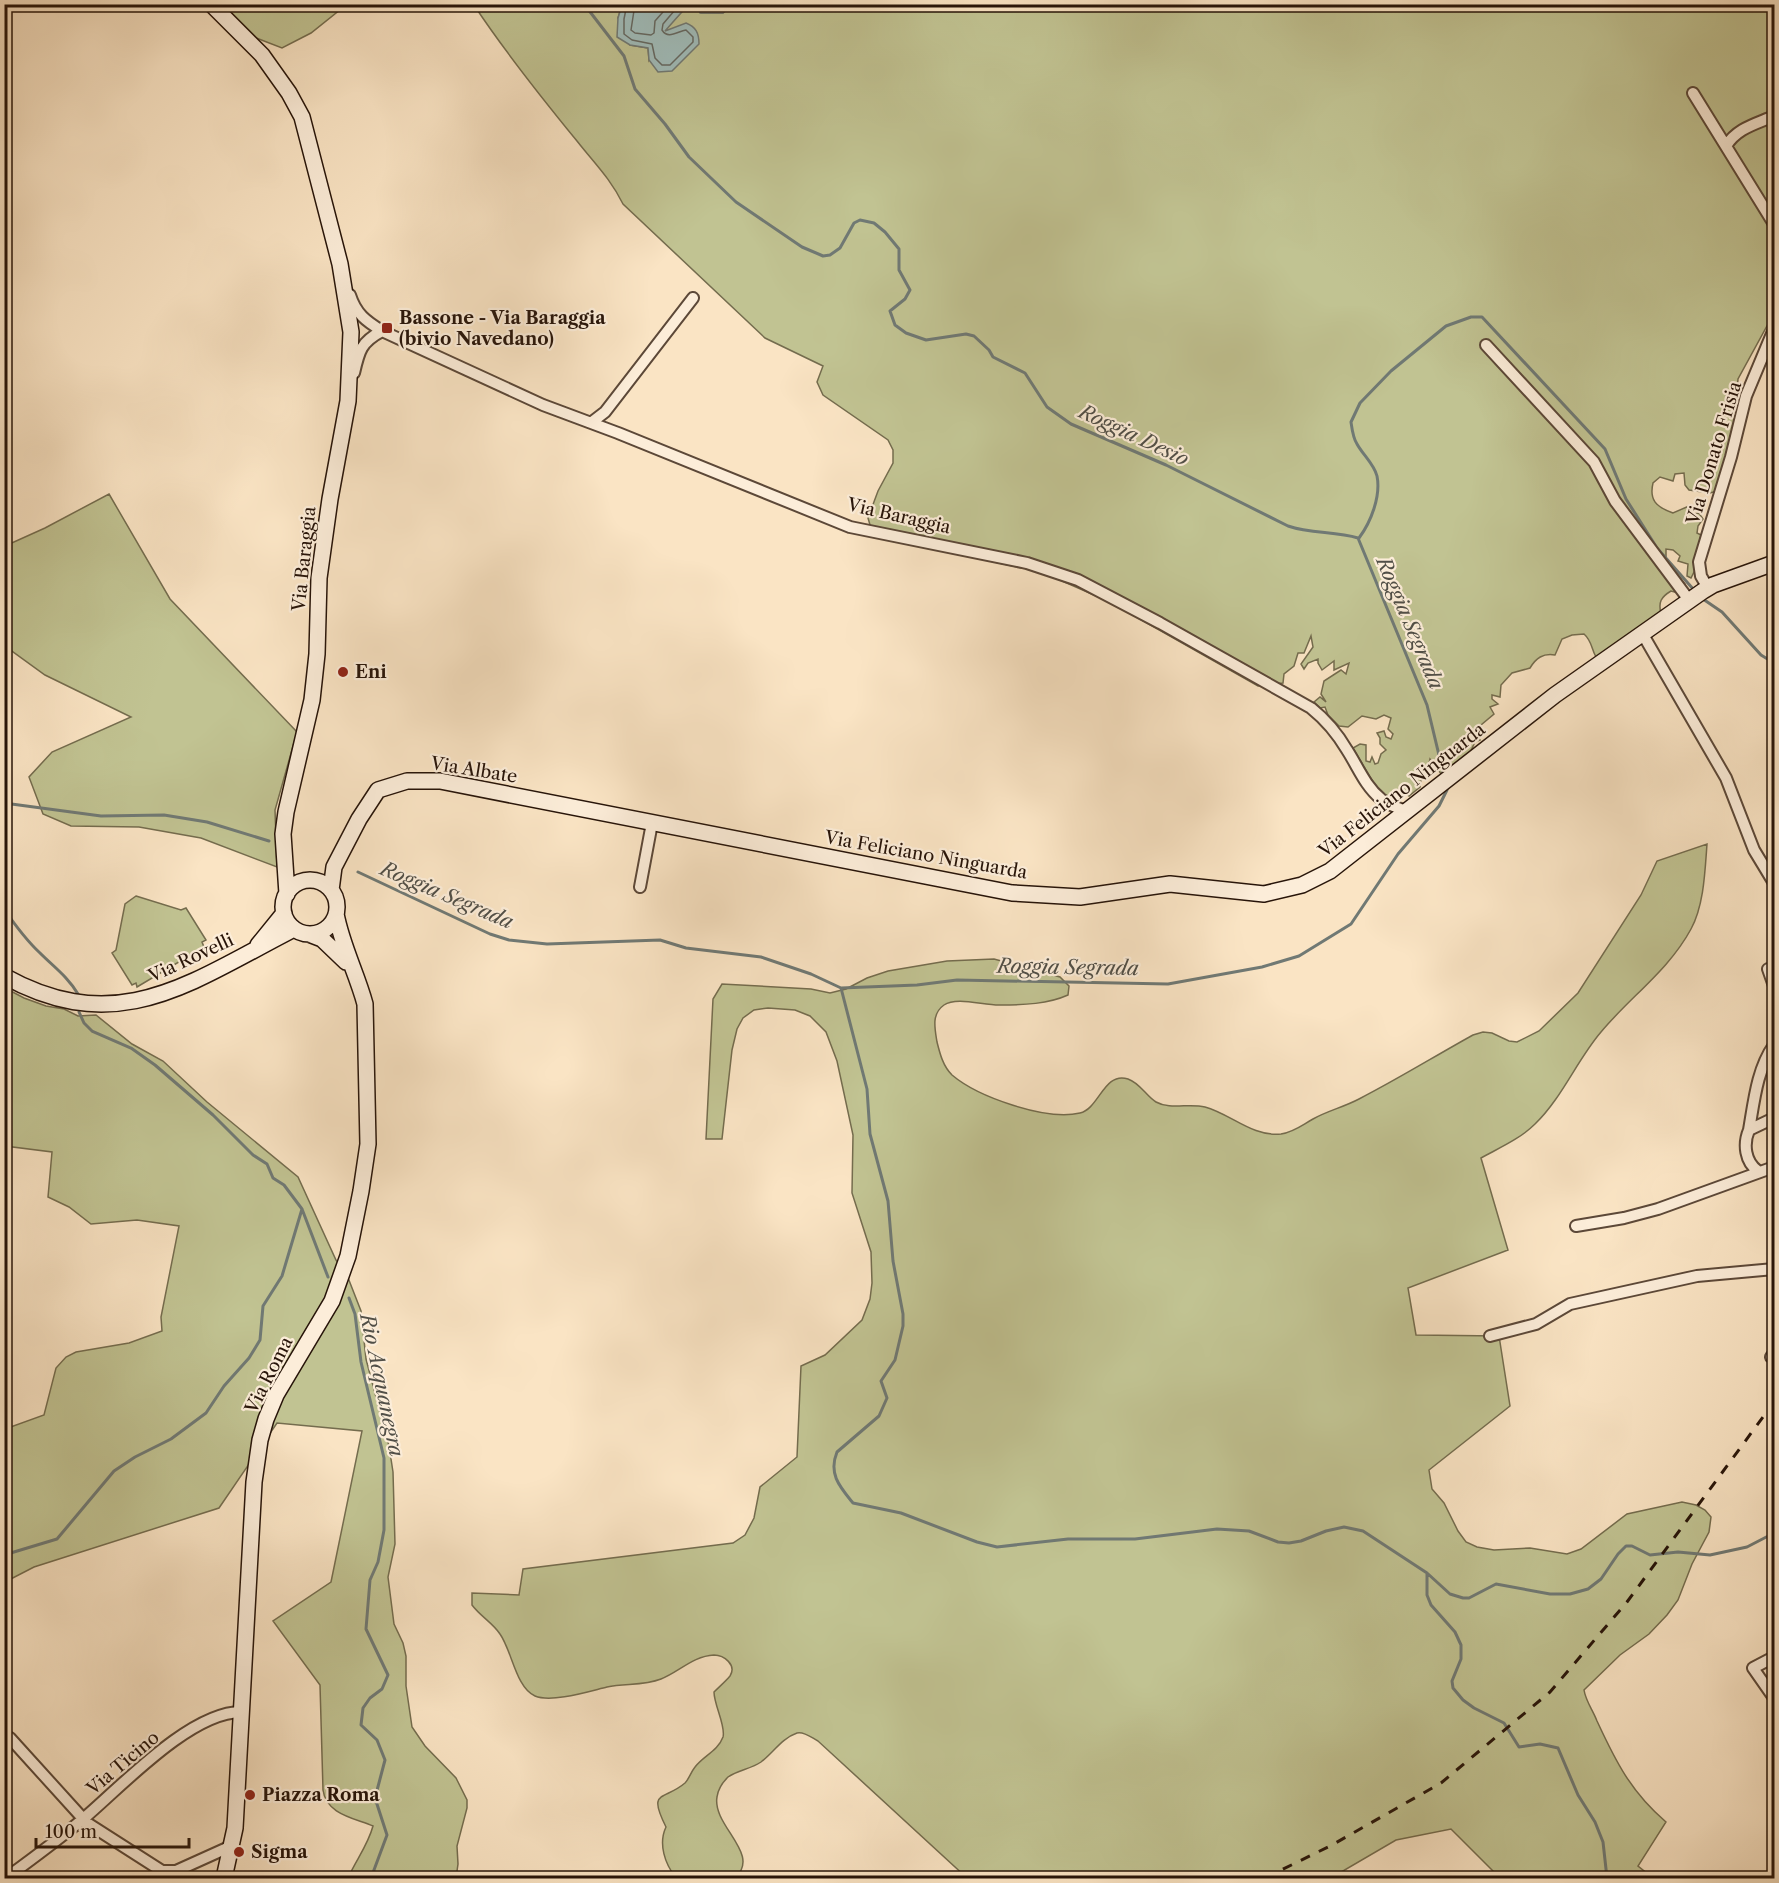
<svg xmlns="http://www.w3.org/2000/svg" width="1779" height="1883" viewBox="0 0 1779 1883" font-family="'Libre Caslon Text',serif">
<style>
.green{fill:#c1c392;stroke:#746c4e;stroke-width:1.5}
.water{fill:#a0bdbb;stroke:#707974;stroke-width:1.5}
.lines{fill:none;stroke-linecap:round;stroke-linejoin:round}
.shore{stroke:#646862;stroke-width:1.5}
.stream{stroke:#707974;stroke-width:3}
.street-casing{stroke:#5c4838;stroke-width:14}
.secondary-casing{stroke:#271409;stroke-width:18}
.street{stroke:#fcedd9;stroke-width:10}
.secondary{stroke:#fcedd9;stroke-width:15}
.rail{stroke:#271409;stroke-width:3;stroke-dasharray:10 10;stroke-linecap:butt}
.poi-dot{fill:#8f2418;stroke:#fcedd9;stroke-width:2}
.labels{text-anchor:middle;stroke-width:4.5;stroke-linejoin:round;paint-order:stroke}
.poi-label{font-size:18px;font-weight:bold;fill:#271409;stroke:#fcedd9;text-anchor:start}
.street-label{font-size:18px;fill:#271409;stroke:#fcedd9}
.water-label{font-size:20px;font-style:italic;fill:#514f47;stroke:#fcedd9}
</style>
<rect width="100%" height="100%" fill="#fae4c4"/>
<filter id="stains"><feTurbulence type="fractalNoise" baseFrequency=".00333" numOctaves="4"/><feColorMatrix values="0 0 0 0 .2 0 0 0 0 .09 0 0 0 0 .02 0 0 0 .5 -.17"/></filter>
<radialGradient id="worn" r=".72"><stop offset=".6" stop-color="#630" stop-opacity="0"/><stop offset="1" stop-color="#630" stop-opacity=".3"/></radialGradient>
<path class="green" d="M733 4 1774 5V313L1738 379 1733 439 1717 491 1710 493 1689 490 1685 485 1684 473 1675 474 1673 481 1660 477 1653 483C1649 500 1656 507 1673 513L1689 506 1693 514 1699 513 1703 519 1698 526 1697 533 1701 535 1694 565 1697 574 1694 572 1691 578 1687 576 1688 564 1678 561 1680 556 1673 550 1666 549V560L1685 584 1678 593 1671 591C1661 597 1658 602 1661 614L1602 656 1596 657C1591 648 1592 641 1584 634L1572 635 1562 639 1555 655C1543 653 1536 658 1530 668L1512 673 1501 685 1500 697 1492 695V699L1498 704 1490 707 1494 714 1481 725 1474 734 1480 740 1475 742 1467 759 1442 775 1430 759 1426 777 1421 780 1420 787 1409 796 1399 789 1392 798 1379 792 1353 748 1360 744 1366 745V761L1370 762 1372 757 1375 764 1378 763 1381 754 1386 750 1380 744V738L1377 733 1384 731 1386 737 1391 739 1393 734 1388 729 1391 718 1384 715 1376 719 1362 716 1348 727 1339 726 1328 715 1325 707 1320 708 1314 702 1320 697 1326 702 1321 694 1324 681 1341 670 1346 674 1349 663 1334 670V661L1322 670 1318 663V659L1308 663 1304 669 1301 664 1313 647 1311 636 1304 653H1298L1294 666 1284 674 1283 683 1258 686 1110 602 1044 573 873 535 868 518 878 491 893 463V450L888 440 823 395 817 382 823 366 765 338 623 204C610 178 595 164 577 141 541 97 505 52 474 5H622L618 18 630 45 648 48 649 60 663 32 688 5H696L701 13H723Z
M212 5H346L311 33 282 48 251 36Z
M109 494 170 599 297 732 275 810 277 867 201 838 139 827 71 826 43 814 29 777 52 752 131 717 45 675 5 646V546L45 528Z
M1707 844C1705 871 1704 905 1691 929 1669 970 1630 997 1601 1032 1577 1060 1562 1098 1535 1124 1520 1139 1499 1148 1481 1158L1508 1250 1408 1288 1416 1335 1499 1336 1510 1406 1429 1470 1432 1489 1444 1503 1458 1531 1466 1542 1477 1547 1494 1550 1530 1548 1567 1554 1581 1549 1627 1514 1682 1502 1696 1505 1705 1510 1711 1517 1709 1532 1692 1564 1678 1600 1667 1615 1649 1634 1620 1655 1584 1690C1586 1702 1593 1710 1597 1721 1616 1762 1631 1792 1666 1822L1638 1866 1653 1878H1500L1451 1829 1396 1840 1331 1878H967L818 1741C812 1738 804 1731 797 1733 782 1738 773 1753 761 1762 751 1769 738 1770 728 1777 723 1782 718 1789 717 1797 712 1826 762 1854 735 1878H676C665 1864 658 1844 666 1827 647 1789 664 1801 685 1783 689 1779 691 1772 695 1767 703 1756 718 1751 723 1737 726 1726 714 1705 714 1692 719 1687 726 1681 730 1676 737 1665 724 1655 714 1655 693 1656 679 1672 661 1679 643 1686 625 1683 607 1687 590 1691 552 1703 535 1696 516 1688 512 1651 500 1634 493 1623 480 1616 472 1605V1593L519 1595 523 1569 733 1543 745 1535 754 1518 760 1487 797 1457 801 1366 825 1355 862 1320 870 1299 872 1283 871 1252 852 1193 853 1135 837 1061 826 1032 810 1016 795 1010 768 1008 754 1010 743 1018 737 1029 732 1050 722 1139H706L713 999 722 984 811 989 830 993 846 989 867 978 888 971 947 961 994 959 1060 977 1069 986 1068 995C1048 1004 1024 1005 1001 1005 985 1006 957 996 944 1005 931 1014 935 1029 937 1042 940 1054 943 1066 952 1075 978 1097 1046 1121 1080 1113 1099 1109 1104 1071 1128 1079 1140 1083 1146 1096 1156 1102 1170 1110 1189 1103 1205 1107 1231 1114 1252 1137 1281 1134 1294 1132 1302 1125 1313 1119 1327 1111 1344 1107 1359 1099 1398 1079 1435 1056 1473 1035L1483 1032 1492 1033 1509 1041 1517 1042 1539 1031 1578 993 1641 895 1657 861Z
M136 896 181 910 186 908 206 940 202 942 204 947 137 987 136 983 132 985 112 953 116 950 125 904Z
M5 988 24 998 46 1006 64 1009 78 1016 96 1015 132 1044 163 1061 207 1102 298 1177 336 1260 345 1270 361 1311 366 1359 389 1446 393 1472 395 1544 388 1577 394 1624 403 1643 406 1656V1686L412 1727 425 1746 456 1778 467 1800V1808L457 1846 458 1864 456 1878H348C356 1860 368 1845 373 1826 354 1818 326 1814 323 1790L320 1685 273 1621 331 1582 362 1431 277 1423 219 1508 34 1567 5 1582V1429L44 1415 56 1368 66 1357 76 1352 129 1343 162 1331 161 1317 179 1226 137 1220 91 1224 69 1207 48 1197 52 1152 5 1146Z"/>
<path class="water" d="M622 5H688L665 31 686 23C696 27 699 33 699 44L672 71 658 72 649 60 648 48 630 45 617 37 618 18Z
M696 5H733L723 13H700Z"/>
<g class="lines">
<path class="shore" d="M627 4 624 19V34L632 40 652 44 655 58 662 65H670L693 42V37L686 30C678 31 668 40 662 30L663 24 680 4
M635 4 631 30 635 33 651 35 654 33 655 21 670 4"/>
<path class="stream" d="M584 4 624 56 635 89 665 124 689 157 736 202 802 247 823 256 830 255 840 248 854 223 860 220 874 223 885 232 899 249V270L910 290 905 299 890 311 895 325 906 333 926 340 966 334 974 336 989 350 993 357 1025 373 1047 407 1071 424 1166 465 1288 526C1311 534 1335 531 1358 538
M1358 538 1427 705 1444 776
M1359 538C1371 522 1381 496 1377 476 1374 464 1363 455 1357 444 1353 438 1352 429 1351 422L1360 403 1391 371 1446 326 1471 317H1482L1605 449 1626 499 1657 548 1694 590
M1700 597 1722 612 1761 655 1774 663
M4 803 101 816 164 815 207 822 269 841
M358 872 490 934 509 940 547 944 660 940 686 948 761 957 811 974 841 988 917 985 957 980 1168 984 1262 967 1299 956 1351 924 1398 854 1439 806 1447 790 1446 785
M4 909C15 925 26 940 40 953 54 967 68 977 78 994
M841 988 867 1089 870 1134 888 1201 893 1261 903 1314V1326L895 1360 881 1381 887 1398 879 1416 837 1452C828 1474 840 1487 853 1503L901 1513 977 1542 997 1547 1068 1539H1135L1217 1529 1249 1531 1278 1542 1289 1543 1301 1541 1326 1531 1344 1527 1363 1531 1427 1573 1450 1594 1463 1598H1469L1496 1584 1550 1594H1570L1588 1589 1601 1579 1618 1554 1626 1546H1632L1650 1555 1678 1552 1710 1555 1747 1547 1774 1533
M79 1012 84 1023 92 1031 131 1048 155 1065 213 1115 253 1155 267 1164 273 1178 284 1185 302 1209 328 1277
M349 1298 355 1314 361 1362 384 1458V1530L378 1562 370 1580 366 1629 388 1675 382 1689 370 1698 363 1708 361 1725 377 1740 385 1760 375 1798 387 1835 371 1878
M4 1555 57 1539 114 1471 135 1457 171 1439 206 1413 224 1386 249 1358 260 1340 263 1306 282 1276 302 1209
M1427 1573V1595L1431 1605 1455 1632 1461 1645V1659L1452 1681 1453 1688 1463 1700 1474 1708 1504 1723 1519 1747 1540 1744 1558 1748 1578 1795 1595 1822 1603 1842 1607 1878"/>
<g class="street-casing">
<path id="street" d="M1693 93 1774 224
M1726 146C1737 128 1756 124 1774 116
M350 295C356 314 366 321 382 331L543 405 618 433 850 527 1027 563 1078 580 1160 623 1311 708C1326 720 1337 733 1347 750 1358 767 1365 786 1381 799 1388 805 1398 808 1406 811
M1486 345 1594 462 1615 501 1689 600
M354 373C359 351 361 342 382 331
M592 422 605 412 693 298
M1708 588 1701 576 1699 562 1731 457 1746 396 1774 329
M1642 633 1726 778 1754 850 1774 883
M640 887 652 823
M1768 969 1774 986
M1749 1130C1754 1101 1757 1069 1774 1045
M1758 1171C1745 1162 1743 1144 1749 1130L1774 1118
M1576 1226 1624 1218 1658 1209 1774 1167
M1490 1336 1536 1324 1570 1304 1697 1276 1774 1269
M1771 1357 1774 1353
M1774 1657 1753 1668 1774 1698
M4 1735 10 1738 87 1823 162 1871H176L227 1848H231
M6 1878C32 1859 58 1840 83 1819 121 1787 190 1712 241 1712"/>
</g>
<g class="secondary-casing">
<path id="secondary" d="M211 4 262 55 289 93 302 117 340 264 351 332 348 401 330 499 319 578 317 654 312 700 286 812 283 834 287 894
M283 907a27 27 0 1 1 54 0a27 27 0 1 1-54 0Z
M331 890 334 867 359 819 378 790 407 781H440L1012 893 1080 897 1170 884 1264 894 1302 885 1330 871 1555 695 1703 591 1713 585 1774 563
M309 934 322 939 346 962
M258 945 284 913
M4 976C119 1040 192 981 294 929
M224 1878 235 1828 254 1482 260 1440 266 1419 276 1395 332 1301 348 1256 361 1191 368 1144 365 1004C357 974 342 946 336 914"/>
</g>
<use href="#street" class="street"/>
<use href="#secondary" class="secondary"/>
<path class="rail" d="M1265 1878 1332 1845 1441 1783 1550 1692 1627 1602 1774 1402"/>
</g>
<g class="poi-dot">
<rect x="381" y="322" width="12" height="12" rx="3"/>
<circle cx="343" cy="672" r="6"/>
<circle cx="250" cy="1795" r="6"/>
<circle cx="239" cy="1852" r="6"/>
</g>
<g class="labels">
<g class="poi-label">
<text x="399" y="324">Bassone - Via Baraggia<tspan x="399" dy="21">(bivio Navedano)</tspan></text>
<text x="355" y="678">Eni</text>
<text x="262" y="1801">Piazza Roma</text>
<text x="251" y="1858">Sigma</text>
</g>
<g class="street-label">
<text transform="translate(1714 453) rotate(-73)" y="6">Via Donato Frisia</text>
<text transform="translate(899 516) rotate(13)" y="6">Via Baraggia</text>
<text transform="translate(304 559) rotate(-84)" y="6">Via Baraggia</text>
<text transform="translate(474 770) rotate(9)" y="6">Via Albate</text>
<text transform="translate(1402 790) rotate(-38)" y="6">Via Feliciano Ninguarda</text>
<text transform="translate(926 855) rotate(10)" y="6">Via Feliciano Ninguarda</text>
<text transform="translate(191 958) rotate(-25)" y="6">Via Rovelli</text>
<text transform="translate(269 1375) rotate(-63)" y="6">Via Roma</text>
<text transform="translate(123 1763) rotate(-40)" y="6">Via Ticino</text>
</g>
<g class="water-label">
<text transform="translate(1134 435) rotate(25)" y="7">Roggia Desio</text>
<text transform="translate(1410 623) rotate(67)" y="7">Roggia Segrada</text>
<text transform="translate(447 895) rotate(23)" y="7">Roggia Segrada</text>
<text transform="translate(1068 967) rotate(1)" y="7">Roggia Segrada</text>
<text transform="translate(382 1385) rotate(78)" y="7">Rio Acquanegra</text>
</g>
</g>
<rect width="1779" height="1883" fill="none" stroke="#fae4c4" stroke-width="24"/>
<rect x="6" y="6" width="1767" height="1871" fill="none" stroke="#271409" stroke-width="3"/>
<rect x="12" y="12" width="1755" height="1859" fill="none" stroke="#271409" stroke-width="1.5"/>
<path d="M36 1838v9h153v-9" fill="none" stroke="#271409" stroke-width="3"/>
<text x="45" y="1838" font-size="18" fill="#271409" stroke="#fcedd9" stroke-width="4.5" paint-order="stroke">100 m</text>
<rect width="100%" height="100%" filter="url(#stains)"/>
<rect width="100%" height="100%" fill="url(#worn)"/>
</svg>
